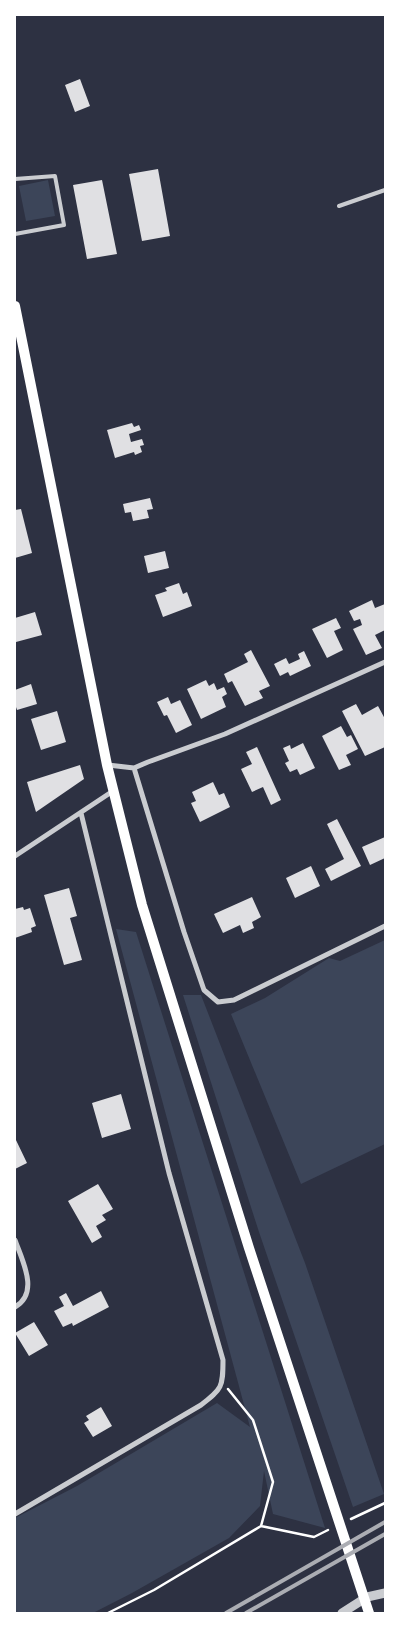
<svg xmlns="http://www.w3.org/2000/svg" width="400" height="1628" viewBox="0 0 400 1628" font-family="'Open Sans',sans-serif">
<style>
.green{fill:#3c4559}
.building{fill:#e0e0e3}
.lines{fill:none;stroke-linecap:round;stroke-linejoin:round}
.path{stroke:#fff;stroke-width:2.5}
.service{stroke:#caccd0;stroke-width:4}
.minor{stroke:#caccd0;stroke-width:5}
.tertiary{stroke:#caccd0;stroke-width:9}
.secondary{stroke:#fff;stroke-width:10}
.rail{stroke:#abadb3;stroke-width:4}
</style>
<rect width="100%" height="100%" fill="#2d3142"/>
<path class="green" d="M48 180 55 216 26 221 19 186Z
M116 929 136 932 325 1528 273 1514 264 1471 260 1506 229 1538 132 1593 93 1613H15V1518L77 1486 217 1403 250 1427Z
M385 940V1144L301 1184 231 1014 265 998 329 958 340 961Z
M183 995H201L305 1263 384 1494 353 1507 259 1232Z"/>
<path class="building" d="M80 79 90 106 75 112 65 85Z
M158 169 170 236 142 241 129 174Z
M102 180 117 254 87 259 73 185Z
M132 423 134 427 139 425 141 430 129 434 131 442 142 439 144 445 140 446 142 452 135 455 134 452 115 458 107 430Z
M150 498 153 509 147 510 149 518 133 521 131 512 125 513 123 504Z
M21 509 32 553 15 558V510Z
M165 551 169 568 148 573 144 556Z
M179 583 183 594 187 592 192 606 163 617 155 595 167 591 165 588Z
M372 600 375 608 385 604V630L375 635 382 648 366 655 353 629 362 625 360 619 354 621 349 611Z
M35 612 42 635 16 642 15 618Z
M336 618 341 628 334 631 343 650 327 658 312 629Z
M251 650 270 686 259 691 263 698 245 706 232 681 228 683 224 674 248 662 244 654Z
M304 651 311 666 290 676 288 672 280 676 274 664 286 658 289 664 300 659 298 654Z
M206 680 209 686 214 683 217 690 224 687 227 694 222 697 226 707 201 719 187 689Z
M31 684 37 704 17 710 15 704V690Z
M168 697 171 704 180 700 192 725 176 733 167 715 164 716 157 702Z
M356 704 362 715 378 706 385 719V747L365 756 342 711Z
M57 711 66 742 41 750 31 719Z
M341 726 347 737 351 735 358 749 346 755 351 765 339 770 322 736Z
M303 743 315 768 300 775 297 769 290 772 285 763 289 761 283 748 290 745 291 749Z
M257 747 281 800 271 805 263 787 252 792 241 769 252 764 246 752Z
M80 765 84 779 36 812 27 782Z
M213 782 219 795 224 793 230 807 200 822 191 803 196 801 192 792Z
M337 819 361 866 331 881 325 869 344 859 327 824Z
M385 837V858L370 865 362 847Z
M311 866 320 886 295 898 286 878Z
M69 888 77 916 70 918 82 960 64 965 44 895Z
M252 897 261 917 252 922 254 928 243 933 240 925 223 933 214 914Z
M23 907 24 910 30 908 36 926 31 928 32 932 15 938V909Z
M121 1094 131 1129 102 1138 92 1103Z
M15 1138 27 1163 15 1169Z
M98 1184 113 1209 102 1215 106 1220 96 1226 102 1237 92 1243 68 1201Z
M101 1291 109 1307 73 1326 72 1323 63 1327 54 1311 64 1306 59 1297 66 1293 73 1306Z
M34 1322 48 1345 29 1356 15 1333Z
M101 1407 112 1426 93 1437 84 1423 89 1420 86 1416Z"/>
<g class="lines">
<path class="path" d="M228 1389 253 1420 273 1482 261 1526
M351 1519 385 1503
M108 1613 154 1590 261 1526 314 1537 328 1530"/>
<path class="service" d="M15 179 55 176 64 225 15 234
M339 206 385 190"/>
<path class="minor" d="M108 765 134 768 184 932 204 990 218 1002 234 1000 385 926
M134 768 148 762 225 734 385 662
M15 856 113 791
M15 1240C22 1260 40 1293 15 1307
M15 1514 201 1405C222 1389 223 1387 223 1360L169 1173 81 813"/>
<path class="tertiary" d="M342 1613 367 1597 385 1593"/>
<path class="secondary" d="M15 306 107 765 142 905 249 1248 369 1613"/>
<path class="rail" d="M226 1613 385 1522
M246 1613 385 1534"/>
</g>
<rect width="400" height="1628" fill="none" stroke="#ffffff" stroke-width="32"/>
</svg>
